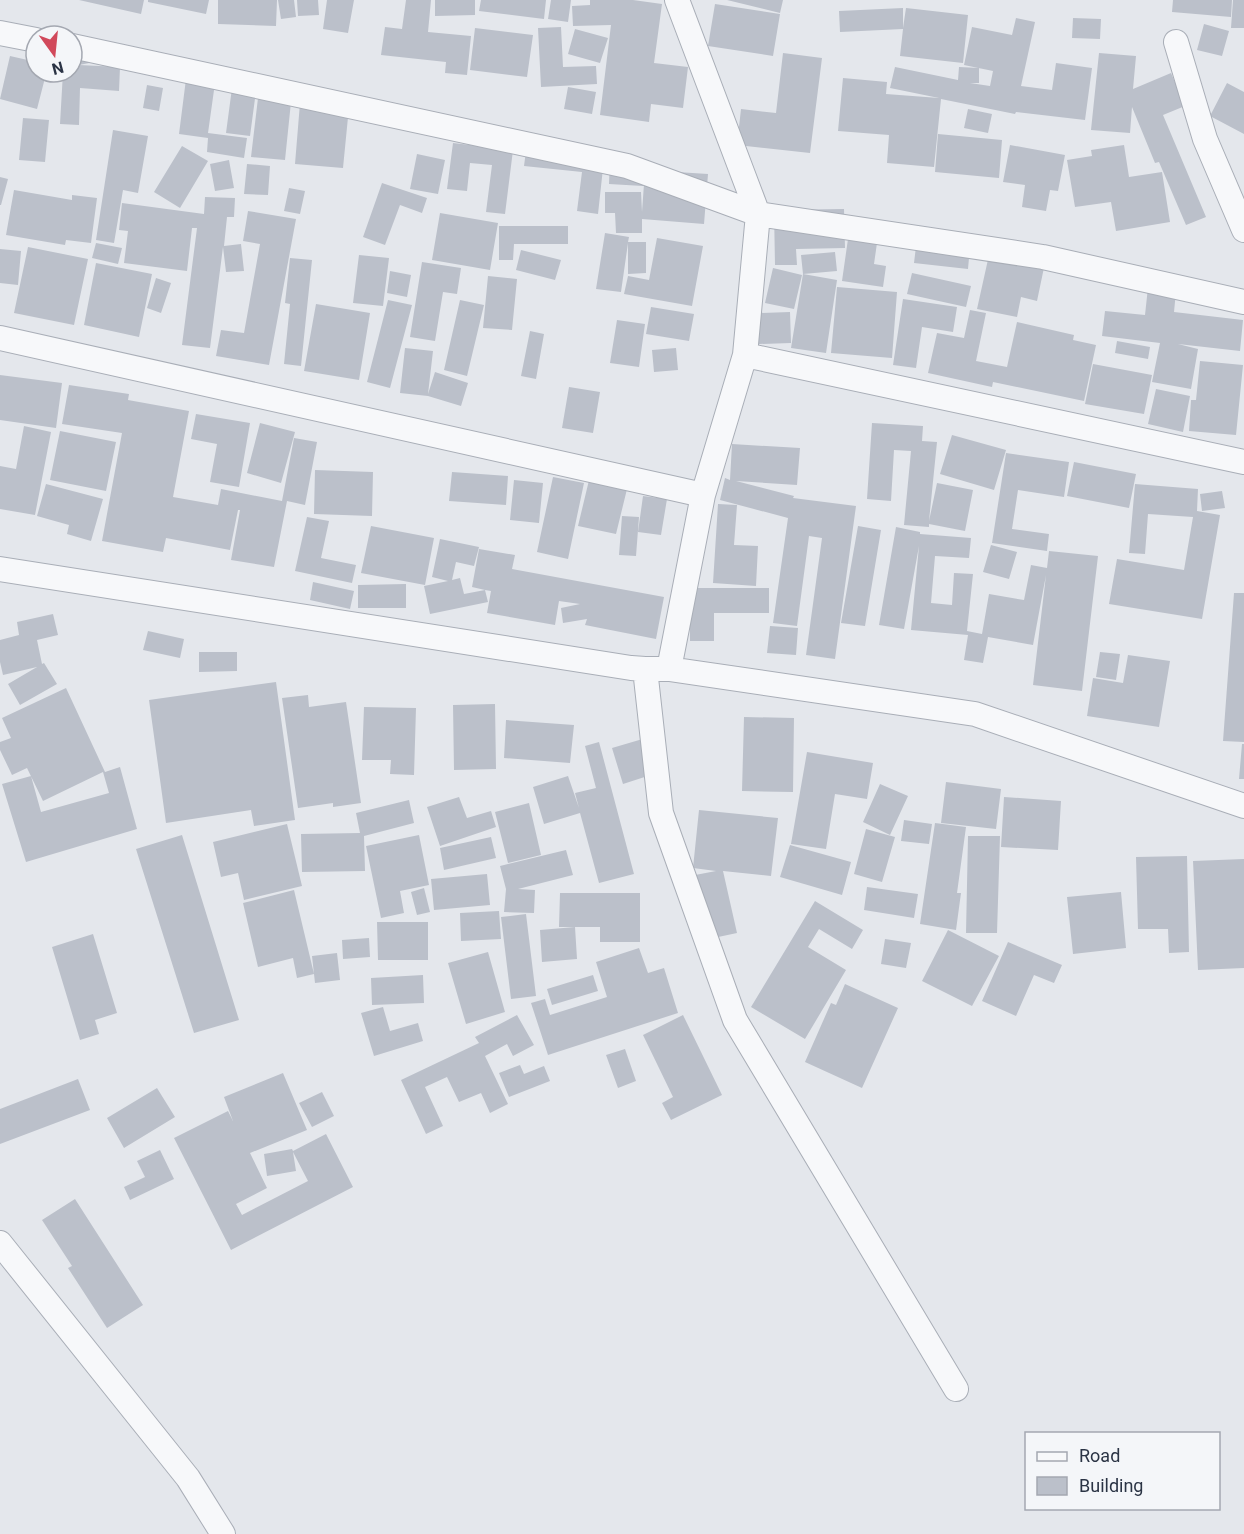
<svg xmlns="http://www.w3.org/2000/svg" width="1244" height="1534" viewBox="0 0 1244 1534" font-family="Roboto,sans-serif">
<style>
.building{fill:#bbc0ca}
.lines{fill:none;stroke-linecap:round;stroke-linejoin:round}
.minor-casing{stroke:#a9aeb7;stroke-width:26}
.minor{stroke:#f7f8fa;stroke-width:24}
</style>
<rect width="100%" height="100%" fill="#e4e7ec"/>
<path class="building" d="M79 0H144L141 14Z
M148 0H209L206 14 148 2Z
M218 0H277L276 26 218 24Z
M278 0H294L296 17 281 19Z
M297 0H318L319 15 298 16Z
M327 0H354L348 33 323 29Z
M406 0H431L428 32 471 36 467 75 445 73 446 62 381 55 385 27 402 29Z
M435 0H475V15L435 16Z
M481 0H546L544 19 479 11Z
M551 0H571L568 22 548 19Z
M590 0H633L662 4 654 63 688 67 683 108 651 104 649 122 600 115 611 25 573 26 572 6 590 5Z
M727 0H783L780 13Z
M1173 0H1232L1231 17 1172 12Z
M1233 0H1244V28H1231Z
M715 4 780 14 773 56 708 46Z
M903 8V28L906 8 968 15 963 63 900 56 903 29 840 32 839 11Z
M1016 18 1035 22 1021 86 1052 90 1056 63 1092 68 1085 120 1016 112 1015 114 941 99 934 167 887 163 889 135 838 131 843 78 887 82 886 94 939 98 890 88 895 67 958 80 959 67 979 68V83H970L990 86 993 71 964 65 972 27 1012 35Z
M1073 18 1101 19 1100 39 1072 38Z
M1204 24 1229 31 1222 56 1197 50Z
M561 27 563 67 596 66 597 84 541 87 538 28Z
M475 28 533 35 527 77 470 70Z
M575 29 608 38 600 63 568 54Z
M75 47 104 60 79 65 120 67 119 91 80 88 79 125 60 124 63 72H72V65H78Z
M35 50 36 72H60L59 78 46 74 37 109 0 99 10 56 32 61Z
M783 53 822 58 810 153 737 145 741 109 776 113Z
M1099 53 1136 56 1133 89 1171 73 1185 106 1163 115 1206 217 1186 225 1159 162 1155 163 1132 107 1130 133 1091 130Z
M186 79 215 83 208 133 247 138 244 158 207 152 208 138 179 134Z
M1227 83 1244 92V134L1210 116Z
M147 85 163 88 159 111 143 108Z
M568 87 596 92 592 114 564 109Z
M232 88 256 91 250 136 226 133Z
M258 98 291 102 285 160 251 157Z
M300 103 349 107 343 168 295 164Z
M968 109 992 114 988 133 964 128Z
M23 118 49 120 45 162 19 160Z
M113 130 148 136 138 193 123 190 114 243 96 240Z
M938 134 1002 140 999 178 935 172Z
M453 143 513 150 505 214 486 212 492 165 470 163 467 191 447 189Z
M1010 145 1065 155 1058 191 1050 190 1046 211 1022 207 1025 185 1003 182Z
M1124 145 1129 177 1162 172 1170 222 1116 231 1111 202 1075 207 1067 160 1092 156 1091 150Z
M182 146 208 161 180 208 154 192Z
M526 151 604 159 598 214 577 211 582 172 524 166Z
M417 154 445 160 438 194 410 189Z
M610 159 644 161 643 186 609 184Z
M229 160 234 188 215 191 210 164Z
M247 164 270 166 268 195 244 194Z
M645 170 708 174 704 224 642 219V233H616L615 213H605V192H641L642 212Z
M0 177 8 179 1 205H0Z
M382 183 427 198 422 213 400 205 385 245 363 237Z
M289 188 305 191 300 214 284 211Z
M14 190 72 200V195L97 198 91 243 66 240 65 245 6 235Z
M205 197 235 198 234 217H227L224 246 241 244 244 271 226 272 223 247 210 348 182 345 197 228H192L187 271 124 263 128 231 119 230 122 203 204 214Z
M844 209 845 248 796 249 797 265H775L774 210Z
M248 211 296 219 269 365 216 356 221 330 244 333 260 244 243 241Z
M440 213 498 223 490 270 432 260Z
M499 226H568V244H514L513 260H499Z
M918 230 971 236 968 269 914 263Z
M605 233 629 237 628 242H646V273L628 274V243L621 292 596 289Z
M657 238 703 246 692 306 624 294 628 276 649 280Z
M848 239 877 243 874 264 886 266 883 287 842 281Z
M96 243 122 248 118 264 92 258Z
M991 246 1046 258 1037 301 1021 297 1017 317 977 309Z
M28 247 88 259 74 325 14 313Z
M0 249 21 251 18 285 0 283Z
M521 250 561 260 555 280 516 270Z
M835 252 837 271 803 274 801 255Z
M359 255 389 258 383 306 353 303Z
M290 258 312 260 301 366 284 364 290 304 285 303Z
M422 262 461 268 457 294 443 292 435 341 410 337Z
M96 263 152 274 139 337 84 325Z
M773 268 802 275 794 309 765 303Z
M390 271 411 275 407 297 387 293Z
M912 273 971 286 966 307 907 294Z
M803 274 837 280 826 353 791 348Z
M488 276 517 279 512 330 483 328Z
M156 278 171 283 161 313 147 308Z
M1149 278 1177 281 1174 312 1243 320 1240 351 1178 344 1198 349 1191 389 1152 382 1160 343 1102 336 1105 311 1145 315Z
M837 287 897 292 892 358 831 353Z
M903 299 957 307 953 332 922 327 916 368 893 365Z
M388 300 412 305 390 388 367 382Z
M460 300 484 305 467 376 444 370Z
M316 304 370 313 359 380 304 371Z
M651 307 694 314 689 341 646 334Z
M970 310 986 313 976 361 1007 367 1017 322 1074 335 1073 340 1096 345 1084 401 993 382 992 387 928 373 937 333 964 338Z
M790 312 791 343 759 344 758 313Z
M617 320 645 324 639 367 610 363Z
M530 331 544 334 536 379 521 376Z
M1117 341 1150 347 1148 359 1115 353Z
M405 348 433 351 428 394 435 372 468 383 461 406 428 396 400 393Z
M676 348 678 370 654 372 652 350Z
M1200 361 1243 365 1236 435 1189 431 1191 400H1196Z
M1093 364 1152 375 1144 414 1085 404Z
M0 375 62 383 56 428 0 420Z
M69 385 129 394 128 400 189 411 173 497 218 505 221 489 282 501 294 438 317 442 305 505 287 501 274 567 231 560 240 510H238L230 550 166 538 163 552 102 541 122 433 62 424Z
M569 387 600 392 593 433 562 428Z
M1156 389 1190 396 1183 432 1148 424Z
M196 414 250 423 239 487 210 482 217 444 191 439Z
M260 423 295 432 281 483 247 473Z
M872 423 923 426 922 441 937 442 929 521 937 483 973 490 965 531 929 524V527L904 525 911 451 894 450 891 501 867 499Z
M24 426 51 432 35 515 0 509V466L16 469Z
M60 431 116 442 106 491 50 480Z
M952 435 1006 450 994 490 940 474Z
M732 444 800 448 797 485 736 481 794 496 793 498 856 506 835 659 806 655 822 538 809 536 797 626 773 623 788 518 720 500 725 478 730 480Z
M1006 453 1069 462 1064 497 1018 490 1012 529 1049 534 1047 551 992 543Z
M1074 462 1136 474 1129 508 1067 496Z
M315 470 373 472 372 516 314 514Z
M452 472 508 476 506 505 449 501Z
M590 476 628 485 616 534 578 526Z
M553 477 584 483 568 559 537 552Z
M514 480 543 483 539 523 510 520Z
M46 484 103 499 91 541 67 534 69 525 37 516Z
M1135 484 1198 489 1197 511 1220 515 1202 619 1109 604 1117 559 1184 570 1193 517 1148 514 1145 554 1129 553Z
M1222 491 1225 508 1202 511 1200 494Z
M643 496 667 499 661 535 638 532Z
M718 504 737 505 734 545 758 546 756 586 713 583Z
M622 516 639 517 636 556 619 555Z
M307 517 329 521 321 558 356 565 352 583 295 571Z
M371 526 434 538 425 585 361 573Z
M858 526 881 530 865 626 841 623Z
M896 527 920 532V534L971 538 969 558 935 556 931 603 952 605 954 573 973 574 967 631 982 634 989 594 1024 600 1031 565 1047 568 1049 551 1098 556 1082 691 1033 685 1046 575 1033 645 988 637 983 663 964 660 968 635 911 630 919 546 904 629 879 625Z
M440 539 479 547 474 566 456 562 452 580 460 578 464 594 485 590 472 587 479 549 515 555 512 569 664 597 656 639 585 625 587 619 563 623 561 608 580 604 559 601 555 625 487 613 491 591 485 590 488 602 430 614 424 586 448 581 432 577Z
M991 545 1017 552 1009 579 983 572Z
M313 582 354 591 350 609 310 600Z
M406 584V608H358V585Z
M690 588H769V613H714V641H690Z
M1234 593H1244V742L1223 741Z
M53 614 58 635 37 640 42 664 44 663 57 684 20 705 8 684 37 667 3 675 0 662V640L19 635 17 622Z
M770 626 798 628 796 655 767 653Z
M148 631 184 639 180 658 143 650Z
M199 652H237V671L199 672Z
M1100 652 1120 654 1116 680 1096 677Z
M1128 655 1170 661 1159 727 1087 716 1093 678 1123 683Z
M276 682 295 820 254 826 251 810 166 823 149 700Z
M66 688 105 772 120 767 137 829 26 862 2 784 31 776 41 812 109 793 103 772 43 801 27 768 12 775 0 750V742L11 738 2 718Z
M308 695 309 707 346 702 361 803 333 807V803L298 808 282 698Z
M495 704 496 769 454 770 453 705Z
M364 707 416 708 414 775 390 774 391 760H362Z
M744 717 794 718 793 792 742 791Z
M506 720 574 725 570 763 504 758Z
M646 738 657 773 623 784 612 748Z
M599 742 634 874 599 883 580 813 544 824 533 787 568 776 579 808 575 793 596 788 585 746Z
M1242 744H1244V779H1239Z
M807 752 873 763 867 799 835 794 826 849 791 844Z
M946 782 1001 789 996 829 941 823Z
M880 784 908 796 890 835 863 822Z
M459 797 467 818 491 811 496 827 440 846 427 807Z
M1004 797 1061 801 1058 850 1001 847Z
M409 800 414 823 364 836 365 871 302 872 301 834 360 833 356 813Z
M529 803 541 855 508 863 495 812Z
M699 810 778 818 771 876 723 871 737 933 704 940 690 876 716 871 693 868Z
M904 820 932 824 929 844 901 841Z
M935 823 966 827 957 893H961L956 930 920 924Z
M287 824 302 886 244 900 238 873 221 877 213 842Z
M866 829 895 837 882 882 854 874Z
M182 835 239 1020 194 1033 136 849Z
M419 835 429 885 400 891 404 913 381 918 366 846Z
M968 836H1000L997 933H966Z
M491 837 496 858 444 870 440 848Z
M790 845 851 862 842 895 780 877Z
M566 850 573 875 518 889 535 890 534 913 504 912 506 889 500 866Z
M1187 856 1189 952 1169 953 1168 929H1138L1136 857Z
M1244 859V968L1198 970 1193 861Z
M487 874 490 905 434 910 431 879Z
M867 887 918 894 914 918 864 910Z
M424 888 430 912 417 915 411 892Z
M294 890 314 974 312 956 337 953 340 980 315 983 314 974 297 978 293 958 258 967 243 903Z
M1121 892 1126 948 1073 954 1067 897Z
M560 893H640V942H600V927H559Z
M815 901 863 930 852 949 819 929 808 947 846 970 805 1039 751 1007Z
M499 911 501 939 461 941 460 913Z
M526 914 536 996 511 999 501 917Z
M377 922H428V960H378Z
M575 927 577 959 542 962 540 930Z
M948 930 999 956 972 1006 922 981Z
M93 934 117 1013 95 1020 99 1034 80 1040 52 947Z
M369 938 370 957 343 959 342 940Z
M885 939 911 943 906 968 881 964Z
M1008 942 1062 965 1054 983 1034 975 1016 1016 982 1001Z
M639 948 648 973 664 968 678 1013 548 1055 531 1003 545 999 550 1015 607 997 596 962Z
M488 952 505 1012 466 1024 448 963Z
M423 975 424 1003 372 1005 371 978Z
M593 975 598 991 552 1005 547 989Z
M845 984 898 1008 862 1088 805 1062 831 1003 836 1005Z
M383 1007 390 1031 418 1023 423 1041 374 1056 361 1013Z
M517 1015 534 1045 513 1056 507 1044 485 1056 508 1104 490 1113 481 1093 459 1102 447 1077 425 1087 443 1126 426 1134 401 1080 479 1043 475 1037Z
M683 1015 722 1095 671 1120 662 1103 673 1097 643 1035Z
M625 1049 636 1081 618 1088 606 1055Z
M520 1065 524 1074 544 1066 550 1081 509 1097 499 1073Z
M283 1073 307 1130 250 1153 267 1188 236 1204 242 1215 308 1181 293 1152 296 1171 267 1176 264 1154 292 1149 293 1151 326 1134 353 1187 231 1250 174 1138 228 1111 233 1121 224 1097Z
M78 1079 90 1110 0 1144V1109Z
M157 1088 175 1117 124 1148 107 1118Z
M322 1092 334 1116 312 1127 299 1103Z
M160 1150 174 1179 130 1200 124 1187 145 1177 137 1161Z
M75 1199 143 1305 107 1328 68 1268 72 1266 42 1220Z"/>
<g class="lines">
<g class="minor-casing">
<path id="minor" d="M0 33 36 40
M1176 42 1205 139 1244 230
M72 46 627 166 758 214 1043 257 1244 302
M0 338 703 495
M745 355 1244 462
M0 569 631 668 645 669H669L975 714 1244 806
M645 669 661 813 735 1020 956 1389
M669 669 703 495 745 355 758 214 677 0
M0 1243 188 1478 223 1534"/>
</g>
<use href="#minor" class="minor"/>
</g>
<rect x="1025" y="1432" width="195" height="78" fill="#f4f6f9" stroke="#a4a8b1" stroke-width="1.5"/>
<rect x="1037" y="1452" width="30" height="9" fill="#f7f8fa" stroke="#a4a8b1" stroke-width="1.5"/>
<text x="1079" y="1462" font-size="18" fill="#2b3445">Road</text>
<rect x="1037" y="1477" width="30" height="18" fill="#bbc0ca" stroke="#a4a8b1" stroke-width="1.5"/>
<text x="1079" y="1492" font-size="18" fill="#2b3445">Building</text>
<g transform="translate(54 54) rotate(165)"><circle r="28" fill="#f4f6f9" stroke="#a4a8b1" stroke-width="1.5"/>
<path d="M0-4.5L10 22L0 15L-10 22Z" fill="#d1495b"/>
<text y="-9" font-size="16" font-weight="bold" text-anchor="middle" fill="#2b3445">N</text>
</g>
</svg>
